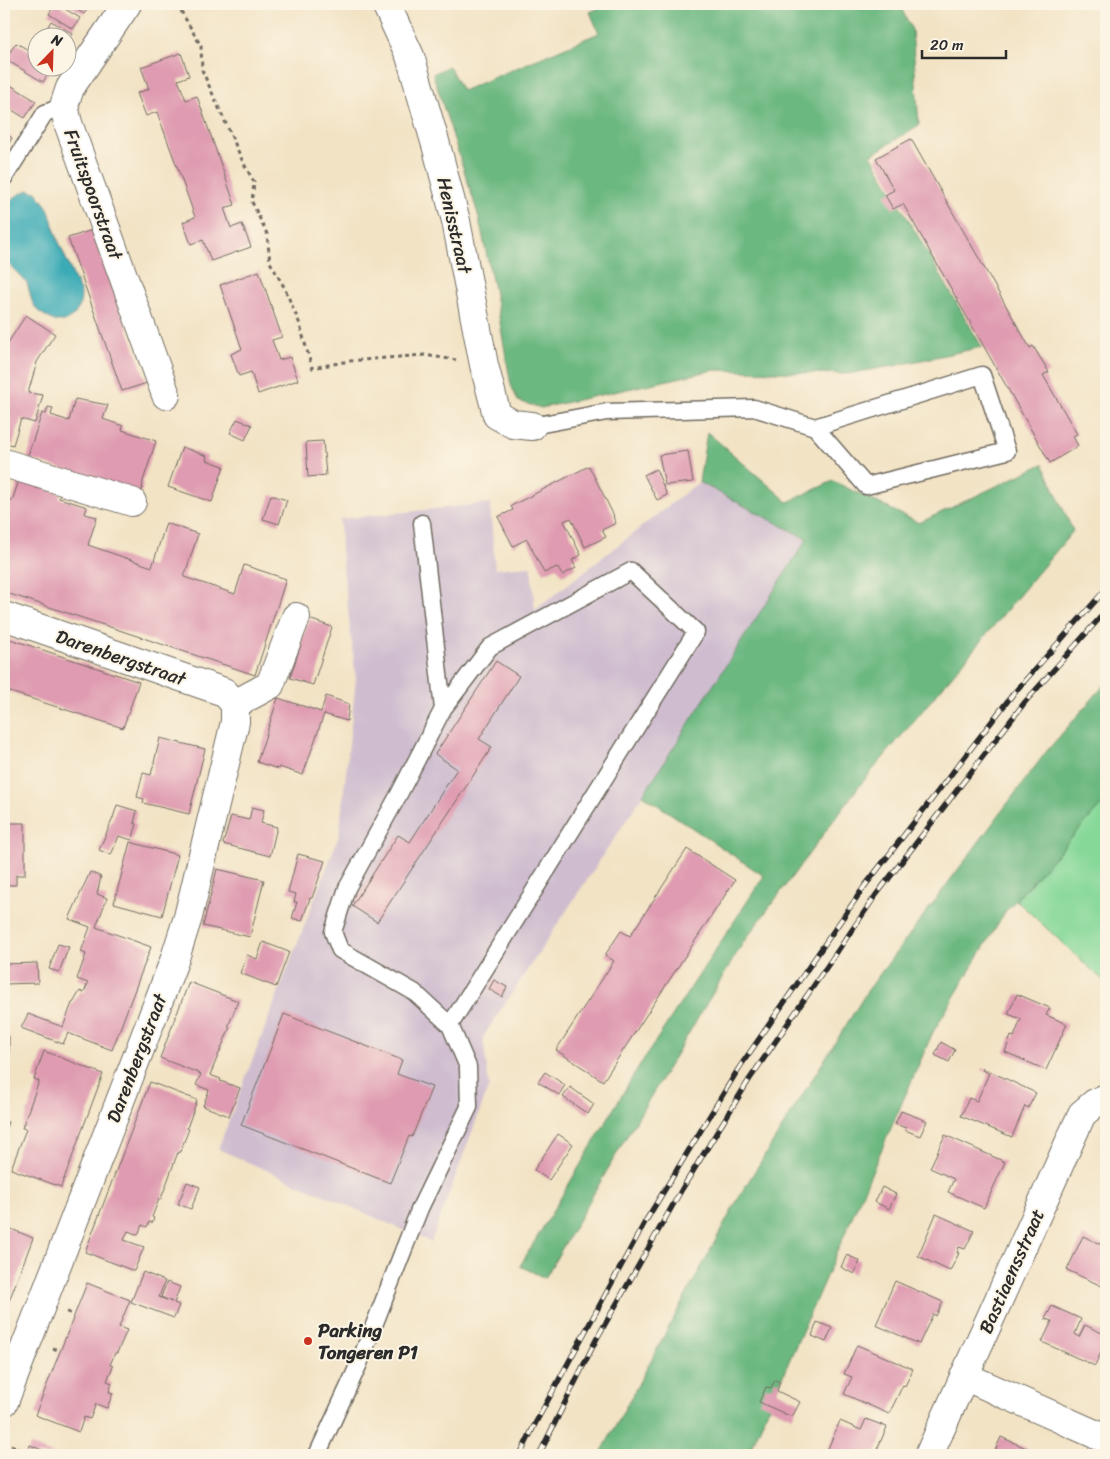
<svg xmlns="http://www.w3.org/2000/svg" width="1110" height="1459" viewBox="0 0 1110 1459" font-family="Sriracha,sans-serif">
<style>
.industrial{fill:#cfbdcf}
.green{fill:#86d899;stroke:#588262}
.forest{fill:#6cb881;stroke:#4c7256}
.water{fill:#3aabb6;stroke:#326b70}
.building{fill:#df9bb1}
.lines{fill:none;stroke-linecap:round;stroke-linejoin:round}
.service-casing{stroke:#716b61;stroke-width:19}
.minor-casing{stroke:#716b61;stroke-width:30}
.path{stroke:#716b61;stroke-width:3;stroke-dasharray:4 4;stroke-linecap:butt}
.service{stroke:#fff;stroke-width:16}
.minor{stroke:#fff;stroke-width:28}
.rail-casing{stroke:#2b2b2b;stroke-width:5.5}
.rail{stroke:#fcf5e5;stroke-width:4;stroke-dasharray:11;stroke-linecap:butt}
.poi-dot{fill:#c8321e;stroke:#fcf5e5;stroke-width:2}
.labels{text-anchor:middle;stroke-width:4;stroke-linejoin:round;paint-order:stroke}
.street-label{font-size:19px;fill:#2b2b2b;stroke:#fcf5e5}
.poi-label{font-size:19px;font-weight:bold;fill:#2b2b2b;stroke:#fcf5e5;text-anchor:start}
</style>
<rect width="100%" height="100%" fill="#fcf5e5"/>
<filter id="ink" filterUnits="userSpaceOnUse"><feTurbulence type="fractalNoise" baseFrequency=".02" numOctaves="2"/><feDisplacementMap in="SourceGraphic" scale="10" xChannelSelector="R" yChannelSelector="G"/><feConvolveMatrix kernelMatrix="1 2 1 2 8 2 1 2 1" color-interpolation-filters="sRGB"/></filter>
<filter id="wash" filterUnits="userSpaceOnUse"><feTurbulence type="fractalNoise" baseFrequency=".0096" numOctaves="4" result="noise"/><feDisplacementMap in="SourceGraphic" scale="20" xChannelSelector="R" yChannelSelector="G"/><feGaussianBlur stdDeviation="1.12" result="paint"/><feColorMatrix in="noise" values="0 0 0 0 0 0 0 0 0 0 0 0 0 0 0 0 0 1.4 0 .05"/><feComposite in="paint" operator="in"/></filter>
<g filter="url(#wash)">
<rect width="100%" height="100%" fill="#f2e3c5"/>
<path class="industrial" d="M699 482 807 539 643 795 483 1037 489 1086 431 1242 218 1149 339 836 356 679 341 550 340 519 490 503 495 569 531 566 535 610Z"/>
<path class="green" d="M1101 805 1106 809V983L1016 900Z"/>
<path class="forest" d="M608 4H899L912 30 919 125 871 155 982 347 893 366 846 374 714 370 541 408 518 401 511 385 495 294 478 214 433 74 449 66 462 91 599 33 590 12Z
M707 432 788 502 833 481 919 523 1043 464 1073 531 856 790 743 943 624 1141 545 1278 520 1266 638 1068 764 876 643 795 807 539 699 482Z
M1106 683V809L1101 805 1005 912 933 1032 748 1455H600L740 1195 868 990 1046 752Z"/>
<path class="water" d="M29 190 36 192 48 208 58 240 81 294C81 306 77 315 66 321H54L39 312 33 304 27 283 4 259C4 246 2 227 4 214 6 202 18 193 29 190Z"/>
<g id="blocks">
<path class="building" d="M55 4H57L80 18 73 29 49 14Z
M67 4H91L84 14Z
M51 21 73 34 68 42V38H41Z
M16 43 32 52 38 43V68H52L43 82 5 59Z
M181 53 189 76 178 80 186 100 197 96 235 205 224 208 231 228 242 224 251 247 211 261 203 240 191 244 183 222 195 217 188 197 157 112 146 116 137 93 149 89 141 67Z
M4 81 36 101 25 118 4 105Z
M4 132 12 138 4 151Z
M911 139 1030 348 1033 346 1049 372 1043 375 1077 434 1073 436 1078 446 1050 463 903 204 893 209 885 195 894 190 876 158Z
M92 230 147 383 122 391 68 238Z
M259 271 282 337 272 340 279 360 290 357 298 380 258 394 251 372 239 376 231 354 242 349 220 285Z
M26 315 55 334 37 362 28 393 43 395 35 423 21 419 13 445 4 442V349Z
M75 399 108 405 103 419 123 426 122 430 156 441 143 481 142 491 138 493 27 458 42 413 46 414 48 407 53 408 51 415 69 421Z
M237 419 252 425 245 440 230 433Z
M323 441 326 475 308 477 306 442Z
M182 447 207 456 206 460 224 466 212 502 168 487Z
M688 451 693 482 665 485 659 455Z
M589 466 614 516 613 517 616 523 602 530 606 537 585 547 571 518 564 521 581 555 572 560 576 568 562 575 557 567 544 573 527 539 513 546 498 517 513 510 511 506Z
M656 469 667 495 657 500 644 475Z
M20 477 60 494 59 498 87 507 85 514 97 517 88 545 152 567 166 523 198 534 184 577 235 594 244 565 286 579 255 675 4 592V523L6 518 4 517V499L12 501Z
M271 495 287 500 279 524 263 519Z
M309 619 332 627 313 685 290 678Z
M4 637 139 682 123 728 4 690Z
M496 661 519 676 479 739 492 747 377 922 352 906 398 835 410 842 457 769 435 754Z
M326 696 349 704 347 721 324 714 303 775 279 767 278 769 257 762 278 698 321 712Z
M160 738 205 749 189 814 143 803 144 799 137 797 143 773 151 775Z
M117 805 137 811 134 823 137 824 132 840 119 836 111 855 99 850 113 818Z
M252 807 264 810 261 823 277 827 270 856 223 844 231 816 249 820Z
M4 823H25V875H16V885H4Z
M130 842 178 855 162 916 114 903Z
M687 849 735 880 603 1081 556 1050 614 961 605 955 621 931 630 936Z
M298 854 325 861 312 898H310L302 921 292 918 297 902H294L296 894 288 892Z
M217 869 264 880 250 937 203 926Z
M90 872 101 877 97 894 107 898 96 927 151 947 112 1050 68 1033 63 1044 21 1028 28 1014 63 1027 72 1003H73L80 991 84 993 88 983 77 979 86 954 81 952 90 927 69 919Z
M263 942 289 952 276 987 240 973 247 955 257 959Z
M58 944 69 947 59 972 49 969Z
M37 963 38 983 4 984V964Z
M494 980 507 987 502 997 489 989Z
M189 982 238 1001 228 1027H230L210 1075 221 1079 220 1081 240 1088 229 1116 203 1106 209 1090 196 1085 201 1074 160 1058Z
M1017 994 1050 1008 1046 1015 1067 1024 1046 1070 1005 1052 1011 1036 1014 1037 1021 1019 1008 1014Z
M284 1014 402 1060 397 1074 432 1087 412 1137 409 1136 390 1183 241 1125Z
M4 1036H9V1054H4Z
M941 1042 955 1050 949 1062 935 1055Z
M44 1051 103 1074 61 1187 11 1169 26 1129 22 1128 39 1081 34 1079Z
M983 1068 1036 1093 1028 1108 1025 1106 1012 1137 961 1116 969 1098 977 1101 989 1073 982 1070Z
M545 1072 565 1085 559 1095 538 1082Z
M150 1082 197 1100 187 1128 189 1129 180 1152H178L161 1199H159L152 1217 154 1218 152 1223 149 1222 147 1227 142 1225 138 1235 128 1231 124 1240 144 1247 134 1271 85 1252Z
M570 1087 594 1104 588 1114 563 1097Z
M901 1111 927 1121 920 1136 905 1130 906 1128 895 1124Z
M4 1121 8 1122 4 1133Z
M558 1134 573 1144 549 1180 534 1170Z
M945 1135 1005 1162 984 1208 948 1192 954 1179 930 1168Z
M187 1182 200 1187 191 1209 178 1204Z
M882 1187 896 1194 889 1209 875 1202Z
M936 1214 974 1231 965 1249 959 1247 957 1253H959L950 1271 918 1256Z
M4 1226 33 1238 4 1314Z
M1083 1236 1106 1247V1288L1067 1270Z
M847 1255 860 1261 854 1274 841 1267Z
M143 1272 165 1281 159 1297 172 1302 161 1297 167 1282 180 1287 174 1303 179 1305 174 1318 131 1302Z
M895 1281 943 1302 936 1316 933 1314 919 1344 876 1325Z
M87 1283 130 1300 119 1327 127 1330 117 1353H115L110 1365 113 1366 107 1381 112 1383 109 1392 113 1393 107 1408 96 1404 90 1419 84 1417 79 1432 35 1415Z
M1052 1306 1081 1319 1075 1334 1079 1337 1085 1325 1106 1335V1341L1095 1366 1042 1342 1052 1321 1045 1319Z
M817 1322 832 1328 826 1342 812 1336Z
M857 1345 913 1369 905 1386 903 1385 889 1414 844 1394 852 1377 844 1374Z
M775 1380 780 1382 777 1391 800 1402 792 1417 759 1402 766 1387 771 1388Z
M866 1419 887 1427 875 1454 870 1452 868 1455H825L840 1421 861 1430Z
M1001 1437 1042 1455H993Z
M30 1445 54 1455H26Z"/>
</g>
</g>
<g filter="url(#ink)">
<use href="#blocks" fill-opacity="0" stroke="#716b61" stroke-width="1"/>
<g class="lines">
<g class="service-casing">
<path id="service" d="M4 178 45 113 64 106
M532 426 607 412 754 408 815 427 866 486 1007 451 982 375 815 427
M422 523 443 709
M317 1455 358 1366 420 1208 469 1107 468 1067 450 1025 414 992 340 950 333 932 347 888 398 796 443 709 490 647 631 571 696 632 450 1025"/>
</g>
<g class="minor-casing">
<path id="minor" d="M127 4 70 88 64 106 68 123 166 395
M386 4 410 56 436 145 456 221 484 365 497 415 513 424 532 426
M4 463 132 502
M4 616 224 692 235 704V722L188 917 174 961 4 1402
M235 704 270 685 296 617
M964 1376 1106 1439
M929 1455 1082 1114 1095 1103 1106 1098"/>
</g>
<path class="path" d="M177 4 201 46 202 70 243 162 254 182 252 202 267 234 270 262 284 287 299 322 312 368 349 361 424 355 456 360
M67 1312 74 1315
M53 1348 60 1351
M11 1445 27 1452"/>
<use href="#service" class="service"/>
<use href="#minor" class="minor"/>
<g class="rail-casing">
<path id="rail" d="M520 1455 536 1422 645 1222 739 1068 864 887 1013 694 1106 589
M539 1455 596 1340 682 1189 749 1080 876 895 1025 702 1106 611"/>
</g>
<use href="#rail" class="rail"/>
</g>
</g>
<circle class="poi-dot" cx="308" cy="1341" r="5"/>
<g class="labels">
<g class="street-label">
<text transform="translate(94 194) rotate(70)" y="7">Fruitspoorstraat</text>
<text transform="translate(455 225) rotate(77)" y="7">Henisstraat</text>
<text transform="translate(121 657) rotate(19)" y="7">Darenbergstraat</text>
<text transform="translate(136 1058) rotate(-69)" y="7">Darenbergstraat</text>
<text transform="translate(1011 1271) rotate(-66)" y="7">Bastiaensstraat</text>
</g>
<g class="poi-label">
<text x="318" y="1337">Parking<tspan x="318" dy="22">Tongeren P1</tspan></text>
</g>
</g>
<rect width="1110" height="1459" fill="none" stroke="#fcf5e5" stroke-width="20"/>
<g transform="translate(52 52) rotate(23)"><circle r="24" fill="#fcf5e5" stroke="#a8a49b"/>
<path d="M0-4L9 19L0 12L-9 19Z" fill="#c8321e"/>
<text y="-8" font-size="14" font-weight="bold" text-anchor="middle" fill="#2b2b2b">N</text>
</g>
<path d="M922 50v8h84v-8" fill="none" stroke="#2b2b2b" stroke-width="2.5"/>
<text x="930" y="50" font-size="15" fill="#2b2b2b" stroke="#fcf5e5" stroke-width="4" paint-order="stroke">20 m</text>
</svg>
